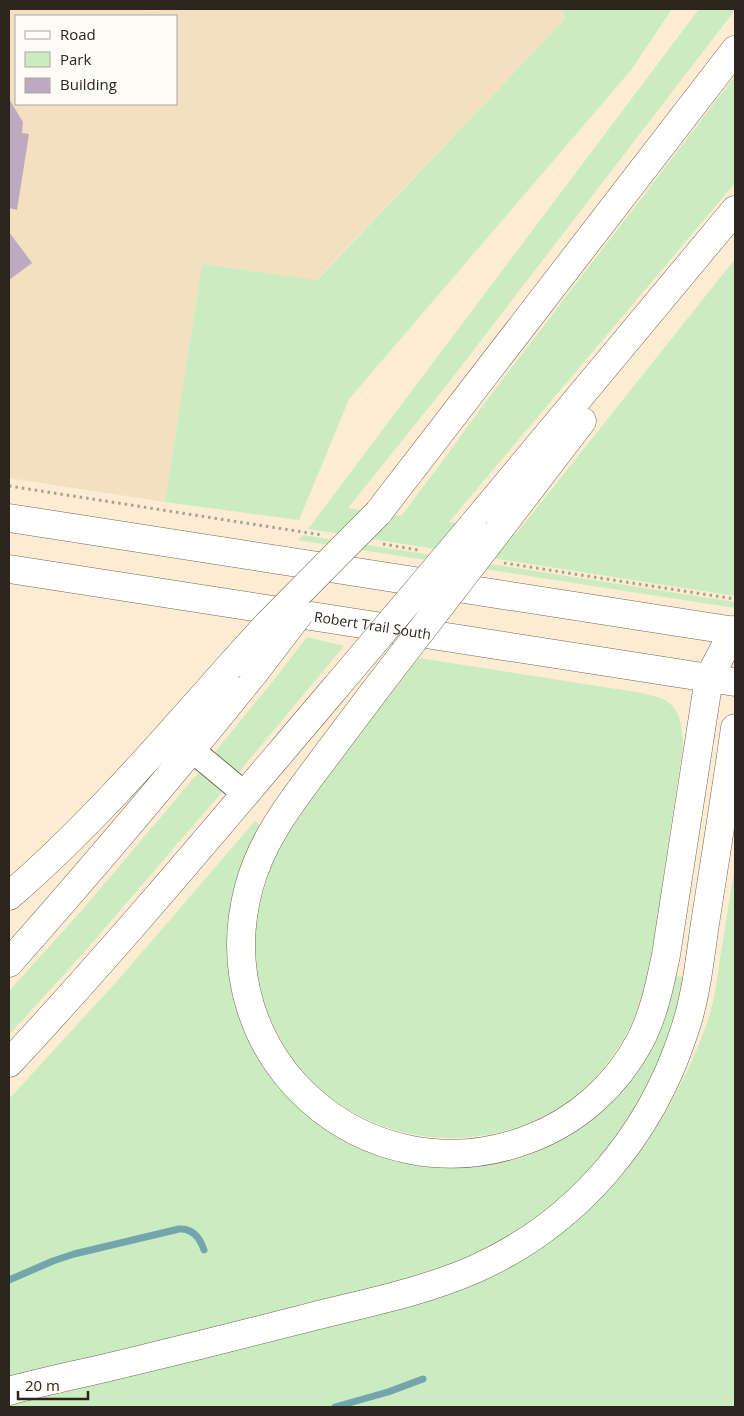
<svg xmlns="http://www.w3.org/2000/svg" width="744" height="1416" viewBox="0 0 744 1416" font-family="'Open Sans',sans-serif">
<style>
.built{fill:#f3e0c0;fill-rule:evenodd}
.green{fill:#cbecc0}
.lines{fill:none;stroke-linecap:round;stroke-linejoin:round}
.stream{stroke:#74a5ac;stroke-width:7}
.building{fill:#bdaac0}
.minor-casing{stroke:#736750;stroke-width:26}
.major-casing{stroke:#736750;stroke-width:29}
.highway-casing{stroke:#736750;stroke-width:29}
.path{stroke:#ada18e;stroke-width:3;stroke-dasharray:2.5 4;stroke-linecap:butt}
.minor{stroke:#fff;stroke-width:24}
.major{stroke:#fff;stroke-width:28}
.highway{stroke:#fff;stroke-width:28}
.highway-bridge-casing{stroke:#736750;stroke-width:29;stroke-linecap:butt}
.highway-bridge{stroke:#fff;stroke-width:28}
.labels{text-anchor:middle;stroke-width:4;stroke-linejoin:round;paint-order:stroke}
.street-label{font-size:14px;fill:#2b251c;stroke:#fefbf6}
</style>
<rect width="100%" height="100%" fill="#fbecd3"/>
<path class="built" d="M9 9H134L156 11 165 9H563L565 19 316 280 202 264 165 502 9 478ZM16 16H176V104H16Z"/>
<path class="green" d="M563 9H672L631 70 349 399 299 520 165 502 202 264 317 280 565 19Z
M699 9H735V10L446 386 348 508 401 516 439 466 490 396 735 76V183L449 522 516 534 735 259V596L308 529Z
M303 535 735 602V608L298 540Z
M307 637 344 646 239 772 215 752 277 676Z
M419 658 642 693C649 695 659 697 665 700 681 710 682 727 683 744 676 793 668 843 661 893 653 942 649 999 621 1043 607 1066 589 1087 567 1103 552 1114 533 1122 515 1128 414 1160 307 1113 268 1013 255 978 251 940 260 905 263 894 266 882 269 871 282 836 312 799 334 769 362 731 390 694 419 658Z
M199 772 222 792 86 950 9 1035V991L83 909Z
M255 821 261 826C254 840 246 855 240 870 233 888 229 914 228 933 226 953 229 973 234 993 237 1007 240 1022 247 1036 288 1119 373 1173 467 1166 495 1164 522 1155 548 1145L675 976 684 977C680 998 676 1019 669 1039 662 1061 651 1081 639 1100 625 1126 606 1155 586 1176 549 1214 498 1248 448 1266 398 1285 341 1296 289 1309 196 1333 102 1355 9 1378V1099L119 979Z
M735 865V1407H9V1405H11C107 1381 203 1359 299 1334 355 1320 414 1308 468 1287 514 1268 567 1234 601 1198 648 1149 684 1087 707 1023 714 1003 717 981 720 959 725 928 730 896 735 865Z"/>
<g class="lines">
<path class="stream" d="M9 1280 53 1261 74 1254 179 1229C193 1228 200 1238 204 1250
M335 1407 388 1392 423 1379"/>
</g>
<path class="building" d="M9 99 23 122 22 133 29 134 17 210 9 208Z
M9 232 32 263 9 280Z"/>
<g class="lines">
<g class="minor-casing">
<path id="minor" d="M192 750 245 794"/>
</g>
<g class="major-casing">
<g id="major">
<path d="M9 518 735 631"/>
<path id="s1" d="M9 569 735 682"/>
</g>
</g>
<g class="highway-casing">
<path id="highway" d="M378 513 735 50
M472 526 735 210
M498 531 582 421
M373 693C355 717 337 741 319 765 291 802 261 841 249 887 203 1057 366 1201 529 1139 577 1121 616 1086 640 1041 654 1014 660 984 666 955L709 678 734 630
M9 896C89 827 158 747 228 668
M9 963C93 868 175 771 254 673
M9 1063C122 942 228 814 336 687
M9 1391C45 1381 81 1374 118 1365 180 1350 241 1335 303 1319 360 1304 421 1293 475 1269 576 1224 650 1137 684 1032 697 995 700 955 706 917 716 854 726 791 735 728"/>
</g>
<path class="path" d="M9 486 322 535
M383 544 418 550
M504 563 735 599"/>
<use href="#minor" class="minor"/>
<use href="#major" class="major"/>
<use href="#highway" class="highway"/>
<g class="highway-bridge-casing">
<path id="highway-bridge" d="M228 668 267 625 378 513
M254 673 300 613
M336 687 472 526
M373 693 498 531"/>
</g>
<use href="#highway-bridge" class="highway-bridge"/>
</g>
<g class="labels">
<g class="street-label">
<text dy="5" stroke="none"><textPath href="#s1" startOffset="368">Robert Trail South</textPath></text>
</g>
</g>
<rect width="744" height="1416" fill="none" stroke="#2b251c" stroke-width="20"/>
<rect x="15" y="15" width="162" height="90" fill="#fefbf6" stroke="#aaa59f"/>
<rect x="25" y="31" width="25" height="8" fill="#ffffff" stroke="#aaa59f"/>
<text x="60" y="40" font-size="15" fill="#2b251c">Road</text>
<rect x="25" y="52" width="25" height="15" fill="#cbecc0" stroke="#aaa59f"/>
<text x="60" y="65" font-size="15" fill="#2b251c">Park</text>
<rect x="25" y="78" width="25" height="15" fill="#bdaac0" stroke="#aaa59f"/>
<text x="60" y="90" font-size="15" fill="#2b251c">Building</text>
<path d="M18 1391v8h70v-8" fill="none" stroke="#2b251c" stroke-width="2.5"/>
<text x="25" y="1391" font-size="15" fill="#2b251c" stroke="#fefbf6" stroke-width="4" paint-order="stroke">20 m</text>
</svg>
